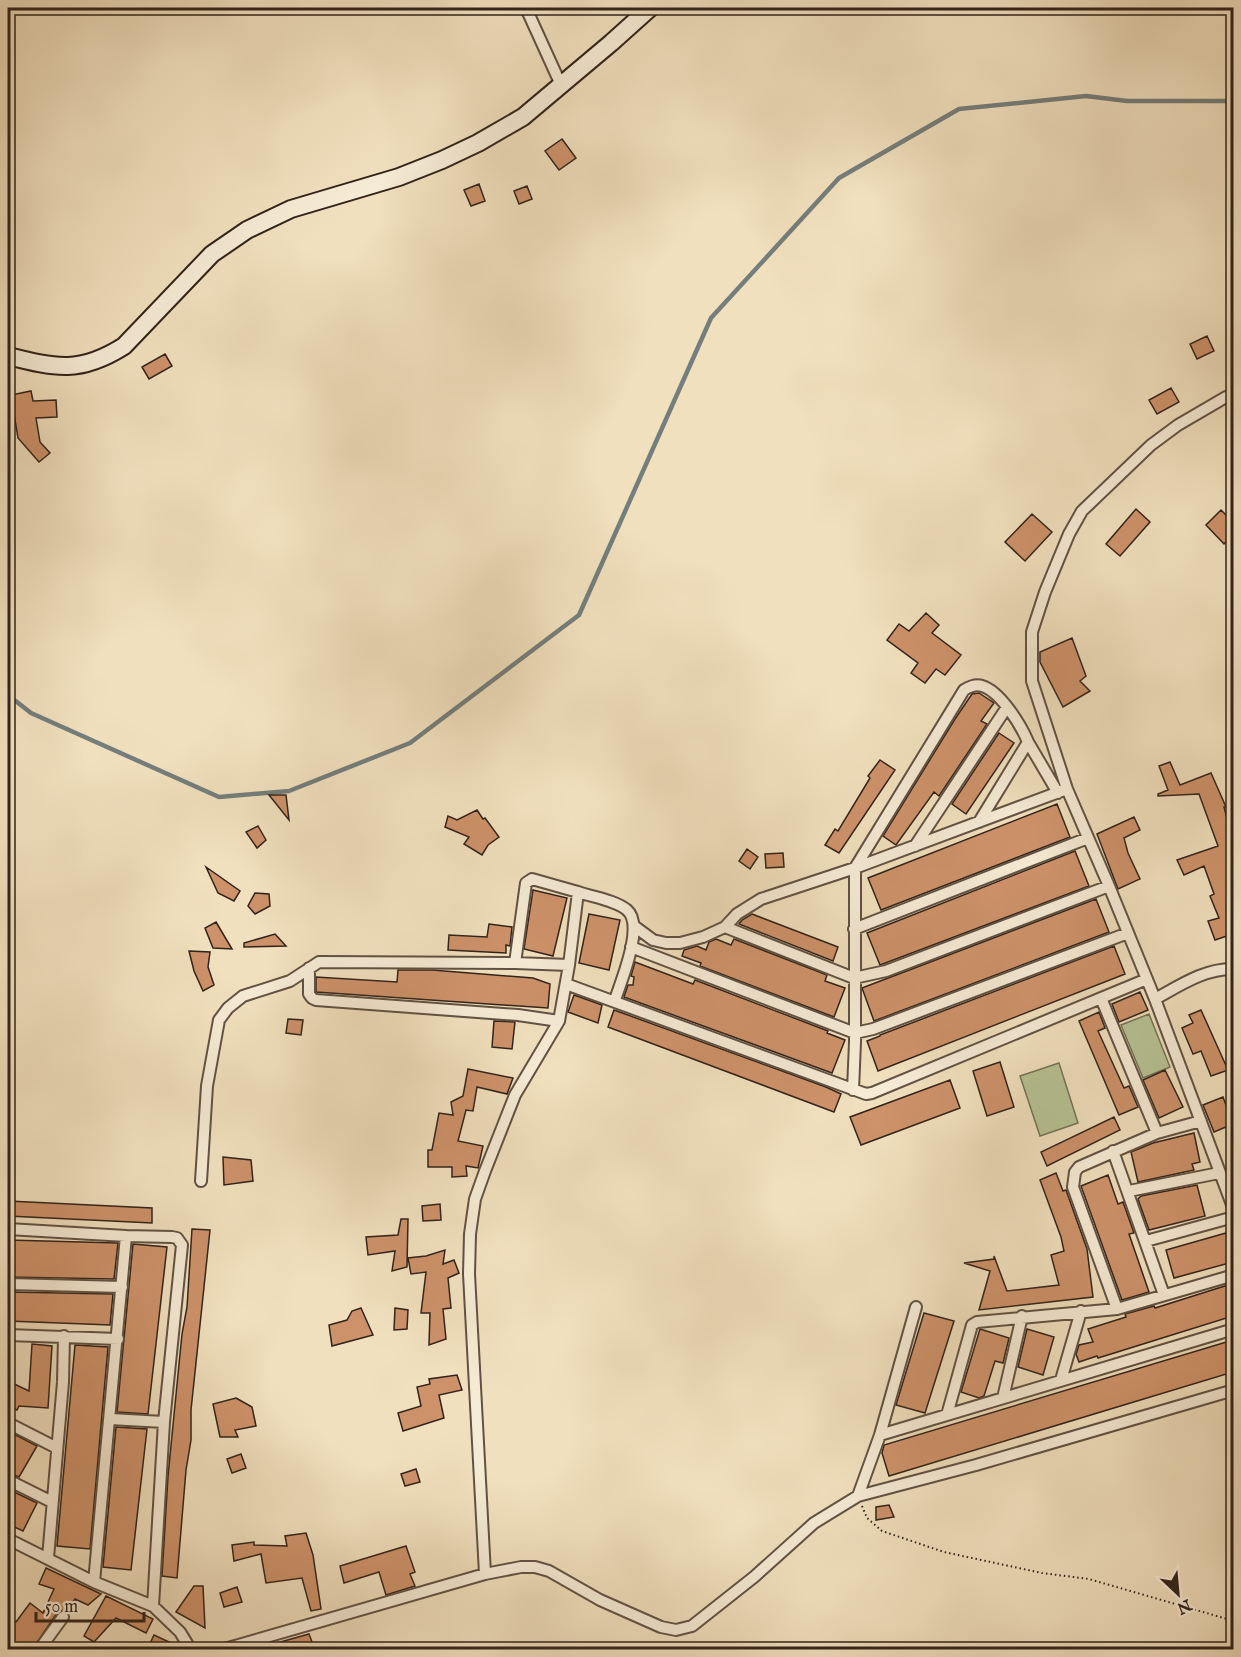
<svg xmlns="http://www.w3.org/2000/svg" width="1241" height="1657" viewBox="0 0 1241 1657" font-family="'IM FELL English',serif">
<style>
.green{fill:#b7c394;stroke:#747358;stroke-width:1.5}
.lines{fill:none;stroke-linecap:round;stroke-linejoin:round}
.stream{stroke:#747e7c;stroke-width:4.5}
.building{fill:#ce926a;stroke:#31231b;stroke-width:1.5}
.street-casing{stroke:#615244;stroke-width:14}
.secondary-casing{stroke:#31231b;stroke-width:20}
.path{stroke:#31231b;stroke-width:2;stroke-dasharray:1.5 3;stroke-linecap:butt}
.street{stroke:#f6ebd5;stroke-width:10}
.secondary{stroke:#f6ebd5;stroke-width:16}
</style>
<rect width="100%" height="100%" fill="#f1e0be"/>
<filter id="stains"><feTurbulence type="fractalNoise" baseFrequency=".00333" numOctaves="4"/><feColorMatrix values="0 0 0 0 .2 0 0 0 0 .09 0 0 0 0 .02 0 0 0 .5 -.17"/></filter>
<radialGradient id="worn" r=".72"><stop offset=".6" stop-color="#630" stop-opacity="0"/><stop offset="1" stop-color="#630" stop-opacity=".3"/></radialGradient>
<path class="green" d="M1149 1014 1170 1067 1143 1078 1121 1025Z
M1059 1063 1078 1123 1040 1136 1020 1076Z"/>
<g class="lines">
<path class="stream" d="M8 695 31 713 219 797 289 791 410 743 579 615 711 318 839 178 959 109 1086 96 1127 101H1234"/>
</g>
<path class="building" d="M562 139 576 158 559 170 545 151Z
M479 184 485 201 471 206 464 190Z
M527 186 532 199 519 204 514 191Z
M1207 336 1214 351 1197 359 1190 344Z
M165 354 172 366 149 379 142 367Z
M1171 388 1179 402 1157 414 1149 400Z
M31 391 33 401 56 400 57 417 36 418 40 442 50 453 39 462 18 438 11 395Z
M1136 509 1150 522 1120 556 1106 544Z
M1221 510 1233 522V534L1224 544 1206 525Z
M1032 514 1052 532 1025 561 1005 542Z
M926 613 939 625 932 633 961 655 945 675 936 669 925 683 911 673 918 663 887 640 899 624 909 631Z
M1072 638 1086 676 1080 681 1090 691 1063 707 1040 662V652Z
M979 693 994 703 981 721 987 724 939 796 934 792 896 845 883 836 955 719 972 694Z
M999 733 1014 743 966 814 952 804Z
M880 760 895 770 839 853 825 845 835 829 838 831 870 778 868 776Z
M1170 762 1180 785 1211 773 1226 807H1224L1230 830 1233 828V903L1230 904 1233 916V934L1215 940 1208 921 1219 918 1210 896 1214 894 1204 866 1184 875 1177 860 1218 846 1199 794 1158 796V794L1168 790 1159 766Z
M269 795H286L289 820Z
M1057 804 1070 837 881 910 868 878Z
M477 810 483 819 485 818 499 837 488 845 482 855 464 844 469 837 445 827 448 816 457 820Z
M1134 817 1140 830 1124 838 1128 853 1140 879 1118 889 1097 834Z
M258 826 266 840 257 848 246 832Z
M747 849 758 857 750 869 739 861Z
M1075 851 1089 886 880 965 867 933Z
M783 853 784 867 766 868 765 854Z
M206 867 240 891 234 901 218 893Z
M533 890 567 898 553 956 524 949Z
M255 893 269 894 270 906 255 914 248 906Z
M1096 899 1109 932 874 1021 862 988Z
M589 914 620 920 609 970 579 963Z
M752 914 838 947 833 961 739 924 742 920Z
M216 922 232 949 213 948 205 928Z
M489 924 512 927 510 946 506 945V953L448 950 449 935 487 937Z
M275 934 286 946 244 947V943Z
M716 939 731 945 734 939 827 975 825 981 845 988 834 1017 700 966 701 963 682 956 684 950 697 946 706 950 709 942Z
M1114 946 1125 974 878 1071 867 1041 880 1036V1035Z
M189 951 210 952 208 967 214 985 203 991 194 971Z
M635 962 693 984 695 980 828 1031 827 1033 845 1040 832 1073 624 997 628 985H633L634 977 631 976Z
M398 970H432L533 978 550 984 548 1008 316 992V977L397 982Z
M1140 992 1148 1010 1119 1022 1112 1004Z
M574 995 602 1005 598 1023 568 1012Z
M614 1010 826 1087 841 1094 834 1112 608 1027Z
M1201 1010 1228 1070 1211 1076 1201 1051 1193 1054 1182 1028 1193 1023 1189 1015Z
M1099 1012 1105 1028 1098 1031 1124 1088 1129 1086 1138 1107 1119 1115 1079 1021Z
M288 1019 303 1020 301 1035 286 1033Z
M494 1021 515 1022 512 1049 492 1047Z
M1000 1062 1014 1107 987 1116 973 1071Z
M468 1069 513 1078 507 1094 477 1087 473 1111 466 1110 458 1141 483 1146 478 1168 466 1166 467 1176 452 1177V1167H428V1150H432L439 1113 453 1115 451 1102 463 1096Z
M1165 1070 1183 1107 1159 1118 1143 1080Z
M950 1080 960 1108 861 1145 850 1117Z
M1223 1097 1233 1124 1214 1132 1203 1105Z
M1114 1117 1120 1130 1047 1166 1041 1152Z
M1194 1133 1200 1162 1192 1164 1194 1170 1138 1182 1131 1152 1153 1143Z
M223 1157 251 1160 253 1181 224 1185Z
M1056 1173 1063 1191 1066 1190 1087 1249 1093 1297 979 1310 990 1271 964 1263 994 1259V1256L1007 1291 1059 1285 1051 1255 1064 1251 1061 1237 1040 1180Z
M1108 1175 1118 1204 1123 1202 1134 1233 1129 1234 1149 1292 1122 1300 1081 1186Z
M1197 1185 1205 1216 1149 1230 1138 1199 1141 1196Z
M8 1201 152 1208V1223L8 1216Z
M440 1204 441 1220 423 1221 422 1206Z
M401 1219H408L407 1267 392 1271 395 1251 368 1255 366 1237 398 1235Z
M192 1229 210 1230 191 1410V1440L186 1470 177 1578 162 1576 168 1476 182 1334 187 1307Z
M1226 1233 1233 1262 1174 1278 1166 1250Z
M8 1240 118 1243 114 1279 8 1277Z
M133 1244 167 1247 148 1414 117 1412Z
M445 1250 443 1264 454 1260 459 1273 448 1278 451 1308 443 1309 446 1339 429 1345 430 1313H421L426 1272 411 1274 408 1258 426 1256Z
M1228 1285 1233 1302V1316L1098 1358 1097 1356 1079 1362 1076 1354 1079 1345 1093 1342 1088 1329 1126 1317 1125 1314 1154 1306 1155 1308Z
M8 1292 113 1294 110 1325 8 1321Z
M361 1308 373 1335 332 1346 329 1325 347 1320 352 1311Z
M395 1308 408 1310 407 1329 394 1330Z
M924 1313 954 1321 925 1413 896 1405Z
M980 1329 1009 1338 1003 1363 995 1361 984 1396 979 1398 961 1392Z
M1027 1329 1054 1337 1043 1375 1018 1367Z
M1233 1340V1372L889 1476 882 1453 884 1445Z
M32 1344 52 1346 48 1408 19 1406 17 1410 8 1406V1381L29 1391Z
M75 1345 108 1347 90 1549 57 1546Z
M457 1375 462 1390 439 1395 444 1418 403 1431 398 1413 421 1406 417 1387 430 1384 429 1379Z
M236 1398 252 1407 256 1426 235 1430 238 1437H220L213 1404Z
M116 1427 147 1429 131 1570 103 1567Z
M8 1431 37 1446 19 1477 8 1473Z
M241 1454 246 1468 232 1473 227 1459Z
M416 1469 420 1482 405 1486 401 1474Z
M8 1489 37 1503 23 1531 8 1524Z
M889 1505 894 1517 876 1520V1507Z
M306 1533 313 1555 321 1609 311 1611 302 1578 266 1583 261 1554 234 1561 232 1545 254 1542V1545L287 1546 285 1536Z
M406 1546 415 1572 410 1574 415 1586 386 1595 379 1572 344 1583 340 1566Z
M46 1568 101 1594 88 1605 75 1599 67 1611 59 1610 32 1650H11L8 1647V1616L16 1622 30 1603 43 1613 54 1589 39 1584Z
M194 1586H203L205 1628 176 1612Z
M237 1587 242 1602 224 1607 220 1593Z
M106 1596 153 1619 146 1633 116 1618 94 1642 84 1636Z
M309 1634 315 1650H266V1646Z
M154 1635 180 1647 182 1650H147Z"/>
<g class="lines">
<g class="street-casing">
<path id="street" d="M526 8 561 85
M1226 397 1178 425 1151 445 1082 511 1069 534 1045 592 1032 632V681L1067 789 1109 886 1155 999 1234 1210
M1028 742 1058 793
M915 846 1007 707
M634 926 653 940 666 943H680L703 937 725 927 737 914 761 899 855 868 1067 789
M725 927 854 978 886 971 1109 886
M854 929 1088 838
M631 947 855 1033 873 1029 1128 933
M515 963 526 883 532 879 578 892
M309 968V994L312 998 316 1000 518 1015 559 1021
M566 984 866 1094 872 1093 1147 979
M1101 998 1157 1133
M1155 999C1179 986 1205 968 1234 969
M853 1090 855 1042V868L964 690C969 687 976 684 982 686 1000 691 1021 725 1028 742L979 822
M1113 1151 1164 1295
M201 1181 207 1086 219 1020 228 1008 243 996 290 981 319 962 515 963 569 965
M1129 1191 1219 1173
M8 1229 126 1236 172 1237 177 1238 182 1245 164 1422 153 1606
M1146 1241 1234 1217
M8 1284 122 1287
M1117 1309 1073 1187 1075 1172 1079 1167 1157 1133 1201 1121
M8 1335 118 1339
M1061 1380 1081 1311
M1003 1398 1022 1316
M947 1415 972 1325 977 1322 1117 1309 1234 1275
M110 1419 164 1422
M8 1423 57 1448
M880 1435 1234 1329
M8 1480 52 1502
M858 1496 880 1435 916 1307
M8 1539 94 1582 153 1606 180 1632 191 1650
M48 1558 63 1382 64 1336
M485 1574 469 1274 470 1234 475 1199 485 1171 515 1095 559 1021 569 965 578 892C592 897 615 900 627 910 645 925 621 981 615 1000
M94 1582 126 1236
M39 1650 63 1617
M221 1650 485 1574 521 1567H535L549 1571 600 1600 661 1627 676 1630 692 1626 754 1577 814 1523 858 1496 976 1465 1234 1390"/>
</g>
<g class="secondary-casing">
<path id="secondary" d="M8 356C56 368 80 374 124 346L212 254 247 230 291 209 399 177 442 160 478 143 523 117 611 43 650 8"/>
</g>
<path class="path" d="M862 1506 867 1518 882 1531 944 1552 1042 1573 1089 1579 1234 1621"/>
<use href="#street" class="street"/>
<use href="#secondary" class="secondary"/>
</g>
<rect width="1241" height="1657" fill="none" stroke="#f1e0be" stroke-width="30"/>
<rect x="9" y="9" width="1223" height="1639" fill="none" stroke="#31231b" stroke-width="3"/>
<rect x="15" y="15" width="1211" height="1627" fill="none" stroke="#31231b" stroke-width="1.5"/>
<g transform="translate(1178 1594) rotate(154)" stroke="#f6ebd5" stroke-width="4.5" paint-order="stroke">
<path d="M0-4.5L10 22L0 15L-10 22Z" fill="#31231b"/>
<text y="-9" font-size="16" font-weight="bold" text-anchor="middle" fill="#31231b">N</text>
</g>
<path d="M36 1612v9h108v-9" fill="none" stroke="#31231b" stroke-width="3"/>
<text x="45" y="1612" font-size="18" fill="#31231b" stroke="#f6ebd5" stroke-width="4.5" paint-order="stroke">50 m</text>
<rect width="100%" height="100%" filter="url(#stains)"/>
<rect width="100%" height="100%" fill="url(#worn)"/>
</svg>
